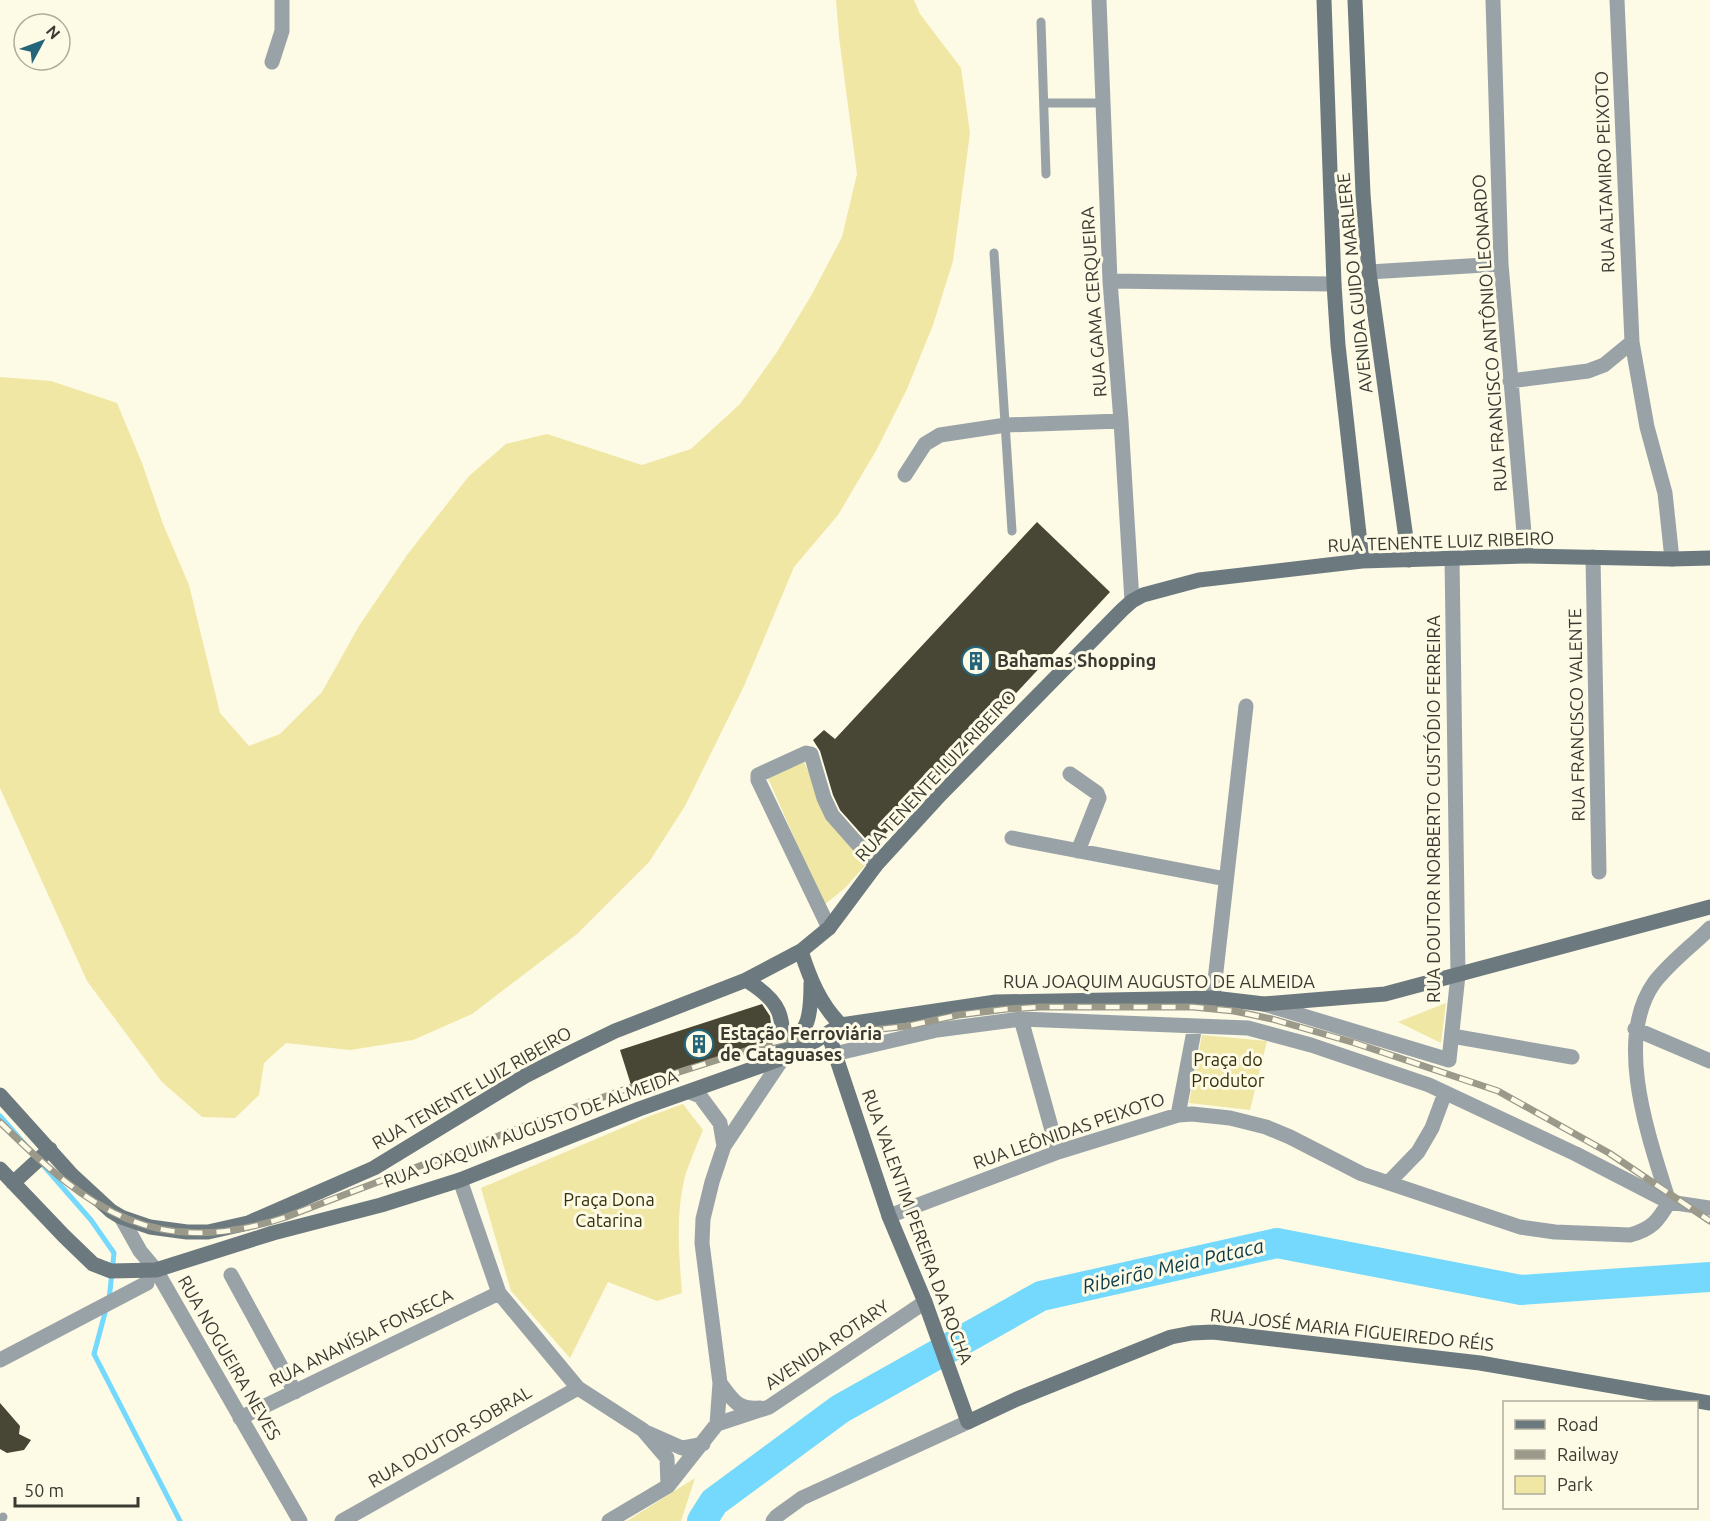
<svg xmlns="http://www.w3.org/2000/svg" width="1710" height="1521" viewBox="0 0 1710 1521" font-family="Ubuntu,sans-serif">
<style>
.green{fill:#f0e7a4}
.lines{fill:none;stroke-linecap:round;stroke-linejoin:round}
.stream{stroke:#74d9fc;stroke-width:5}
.river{stroke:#74d9fc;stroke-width:30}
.building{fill:#484635}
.lane{stroke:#99a3a7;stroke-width:9}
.street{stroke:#99a3a7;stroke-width:15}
.secondary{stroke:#6c7a7f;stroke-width:15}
.rail-casing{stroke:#9b998a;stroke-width:7}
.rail{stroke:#fdfae5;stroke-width:4.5;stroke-dasharray:14;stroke-linecap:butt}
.labels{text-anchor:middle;stroke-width:6;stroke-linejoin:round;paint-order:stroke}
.street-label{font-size:18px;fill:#3b3a32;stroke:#fdfae5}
.poi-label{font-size:18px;font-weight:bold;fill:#3b3a32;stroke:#fdfae5;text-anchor:start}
.park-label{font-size:18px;fill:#342f09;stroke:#fdfae5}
.water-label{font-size:20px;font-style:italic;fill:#0d3b4a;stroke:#fdfae5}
</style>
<rect width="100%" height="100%" fill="#fdfae5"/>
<path class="green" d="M836 0H914L920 14 961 68 970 133 953 261 933 325 907 389 877 449 838 515 794 567 744 686 685 806 649 862 577 934 472 1014 413 1040 350 1050 286 1043 264 1063 259 1095 235 1118 202 1117 162 1082 87 981 0 788V377L51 381 117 403 142 463 163 524 189 585 220 713 249 746 280 734 322 692 359 626 407 555 469 476 506 444 547 434 642 465 691 449 740 404 777 352 811 296 842 237 857 174 839 37Z
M803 760 823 803 869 861 845 888 824 905 767 776Z
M1446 1003 1441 1043 1398 1022Z
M1202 1035 1267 1041 1250 1110 1189 1103Z
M683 1104 703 1130C697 1144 691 1159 686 1173 675 1212 679 1254 682 1293L657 1301 608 1282 570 1358 511 1291 481 1188 650 1116Z
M695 1478 681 1521H627Z"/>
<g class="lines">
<path class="stream" d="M0 1116 91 1220 114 1253 109 1300
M106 1309 94 1354 180 1521"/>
<path class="river" d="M702 1521 714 1502 840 1409 1041 1296 1277 1243 1521 1290 1710 1277"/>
</g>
<path class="building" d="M1037 522 1110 592 873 847 840 810 833 795 820 751 813 740 824 730 835 739Z
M762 1004 770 1016 773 1039 631 1085 620 1050Z
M0 1403 20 1426 19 1434 31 1440 24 1450 7 1453 0 1449Z"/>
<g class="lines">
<path class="lane" d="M1041 22 1046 174
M1045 103H1103
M994 253 1012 531
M0 1520 3 1517"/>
<path class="street" d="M1099 0 1110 281 1121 421 1132 601
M1493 0 1501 264 1526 556
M1617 0 1632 342 1647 427 1665 493 1672 559
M272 62 282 31V0
M1369 272 1501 264
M1110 281 1334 284
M1510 381 1588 371 1604 365 1632 342
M905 475 925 444 940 435 1006 425 1121 421
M1593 557 1599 872
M1070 774 1097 793 1099 798 1078 851
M1012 838 1226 879
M829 928 758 780V775L806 753 811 754 824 798 832 815 876 865
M1213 998 1246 706
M1264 1004 1449 1060 1458 975 1452 557
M1021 1019 1058 1152
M1635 1029 1710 1061
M1452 1036 1572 1057
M834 1054 937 1030 1021 1019 1248 1028 1311 1045 1429 1085 1576 1154 1669 1202 1710 1208
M690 1092 700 1096 720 1123 724 1146
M1178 1115 1195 1026
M460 1180 499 1293 578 1388 643 1430 667 1458 668 1486
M1388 1183 1418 1152 1432 1128 1445 1093
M1669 1202C1650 1140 1613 1041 1654 983 1670 962 1692 946 1710 928
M889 1216 1058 1152 1178 1115 1192 1114 1230 1118 1266 1127 1290 1137 1362 1174 1520 1227 1555 1232 1630 1235C1652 1229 1658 1221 1669 1202
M121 1217 140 1251 156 1270 300 1521
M231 1275 295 1392
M0 1360 147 1283V1271
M720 1383C733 1400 737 1410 760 1408
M240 1418 499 1293
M717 1424 720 1383 702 1243 703 1219 712 1182 724 1146 783 1058
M648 1433 682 1448 703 1444
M342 1521 578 1388
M609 1521 668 1486 717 1424 769 1407 925 1302
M773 1521 777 1516 802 1498 968 1422"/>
<path class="secondary" d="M1324 0 1334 284 1338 345 1362 561
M1355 0 1363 194 1369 272 1409 560
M801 951C810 979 820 1004 841 1025
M746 980C784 1003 783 1017 783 1058
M828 1033 889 1216 925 1302 968 1422 1017 1399 1171 1337 1192 1333 1213 1332 1480 1363 1710 1403
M786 1054C809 1026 811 1018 811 983
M0 1095 72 1175 111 1211 121 1217 150 1227 187 1232H208L248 1223 374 1168 525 1076 576 1050 615 1031 746 980 801 951 829 928 876 865 940 795 1122 610 1132 601 1143 595 1199 580 1362 561 1526 556 1672 559 1710 558
M0 1169 64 1236 93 1264 111 1271 156 1270 273 1233 381 1205 460 1180 639 1109 783 1058 797 1052 841 1025 996 1002 1213 998 1264 1004 1385 994 1710 907
M13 1183 50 1149"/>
<g class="rail-casing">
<path id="rail" d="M0 1122C90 1211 155 1260 286 1217L553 1115 629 1088 761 1046 783 1040 908 1026 958 1015 1007 1009 1041 1007H1193L1234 1011 1272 1019 1355 1043 1498 1091 1609 1153 1710 1221"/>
</g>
<use href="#rail" class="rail"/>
</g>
<defs>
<g id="building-ring" transform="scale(1.5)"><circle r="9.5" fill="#fdfae5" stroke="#25657a" stroke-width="1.5"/><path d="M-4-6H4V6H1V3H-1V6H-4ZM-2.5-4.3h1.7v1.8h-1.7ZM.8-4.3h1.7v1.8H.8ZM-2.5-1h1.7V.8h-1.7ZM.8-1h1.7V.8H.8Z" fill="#25657a"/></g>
</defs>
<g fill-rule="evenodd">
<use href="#building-ring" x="976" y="661"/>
<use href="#building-ring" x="699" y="1044"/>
</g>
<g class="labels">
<g class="street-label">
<text transform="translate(1605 172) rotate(-92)" y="6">RUA ALTAMIRO PEIXOTO</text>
<text transform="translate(1355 283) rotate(-96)" y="6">AVENIDA GUIDO MARLIERE</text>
<text transform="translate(1094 302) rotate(-94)" y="6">RUA GAMA CERQUEIRA</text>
<text transform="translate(1490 333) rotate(-94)" y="6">RUA FRANCISCO ANTÔNIO LEONARDO</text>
<text transform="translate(1441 542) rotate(-2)" y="6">RUA TENENTE LUIZ RIBEIRO</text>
<text transform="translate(1577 715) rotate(-91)" y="6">RUA FRANCISCO VALENTE</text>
<text transform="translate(936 776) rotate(-47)" y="6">RUA TENENTE LUIZ RIBEIRO</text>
<text transform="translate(1434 809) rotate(-90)" y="6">RUA DOUTOR NORBERTO CUSTÓDIO FERREIRA</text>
<text x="1159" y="988">RUA JOAQUIM AUGUSTO DE ALMEIDA</text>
<text transform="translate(472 1088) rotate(-30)" y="6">RUA TENENTE LUIZ RIBEIRO</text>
<text transform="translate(531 1129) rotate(-20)" y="6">RUA JOAQUIM AUGUSTO DE ALMEIDA</text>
<text transform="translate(1069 1131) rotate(-19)" y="6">RUA LEÔNIDAS PEIXOTO</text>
<text transform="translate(917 1227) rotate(70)" y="6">RUA VALENTIM PEREIRA DA ROCHA</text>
<text transform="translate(1352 1330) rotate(6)" y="6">RUA JOSÉ MARIA FIGUEIREDO RÉIS</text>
<text transform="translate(361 1338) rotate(-26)" y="6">RUA ANANÍSIA FONSECA</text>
<text transform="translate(827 1345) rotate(-34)" y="6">AVENIDA ROTARY</text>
<text transform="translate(229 1358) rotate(60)" y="6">RUA NOGUEIRA NEVES</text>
<text transform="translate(450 1437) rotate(-30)" y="6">RUA DOUTOR SOBRAL</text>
</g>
<g class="poi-label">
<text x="997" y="667">Bahamas Shopping</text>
<text x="720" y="1040">Estação Ferroviária<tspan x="720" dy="21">de Cataguases</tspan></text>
</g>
<g class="park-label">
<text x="1228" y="1066">Praça do<tspan x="1228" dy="21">Produtor</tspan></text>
<text x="609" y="1206">Praça Dona<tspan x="609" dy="21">Catarina</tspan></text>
</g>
<g class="water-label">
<text transform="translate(1173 1266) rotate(-13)" y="7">Ribeirão Meia Pataca</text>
</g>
</g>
<rect x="1503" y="1401" width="195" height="108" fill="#fdfae5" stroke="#afad9d" stroke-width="1.5"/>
<rect x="1515" y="1420" width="30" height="9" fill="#6c7a7f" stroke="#afad9d" stroke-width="1.5"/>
<text x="1557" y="1431" font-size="18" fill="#3b3a32">Road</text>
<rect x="1515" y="1450" width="30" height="9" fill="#9b998a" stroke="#afad9d" stroke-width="1.5"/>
<text x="1557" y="1461" font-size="18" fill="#3b3a32">Railway</text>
<rect x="1515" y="1476" width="30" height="18" fill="#f0e7a4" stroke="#afad9d" stroke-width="1.5"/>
<text x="1557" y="1491" font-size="18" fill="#3b3a32">Park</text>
<g transform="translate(42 42) rotate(49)"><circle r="28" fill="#fdfae5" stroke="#afad9d" stroke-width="1.5"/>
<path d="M0-4.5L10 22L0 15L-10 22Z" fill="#25657a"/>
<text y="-9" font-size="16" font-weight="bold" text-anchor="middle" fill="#3b3a32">N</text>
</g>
<path d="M15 1497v9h123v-9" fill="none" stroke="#3b3a32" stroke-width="3"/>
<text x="24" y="1497" font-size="18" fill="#3b3a32" stroke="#fdfae5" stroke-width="4.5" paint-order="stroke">50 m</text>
</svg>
